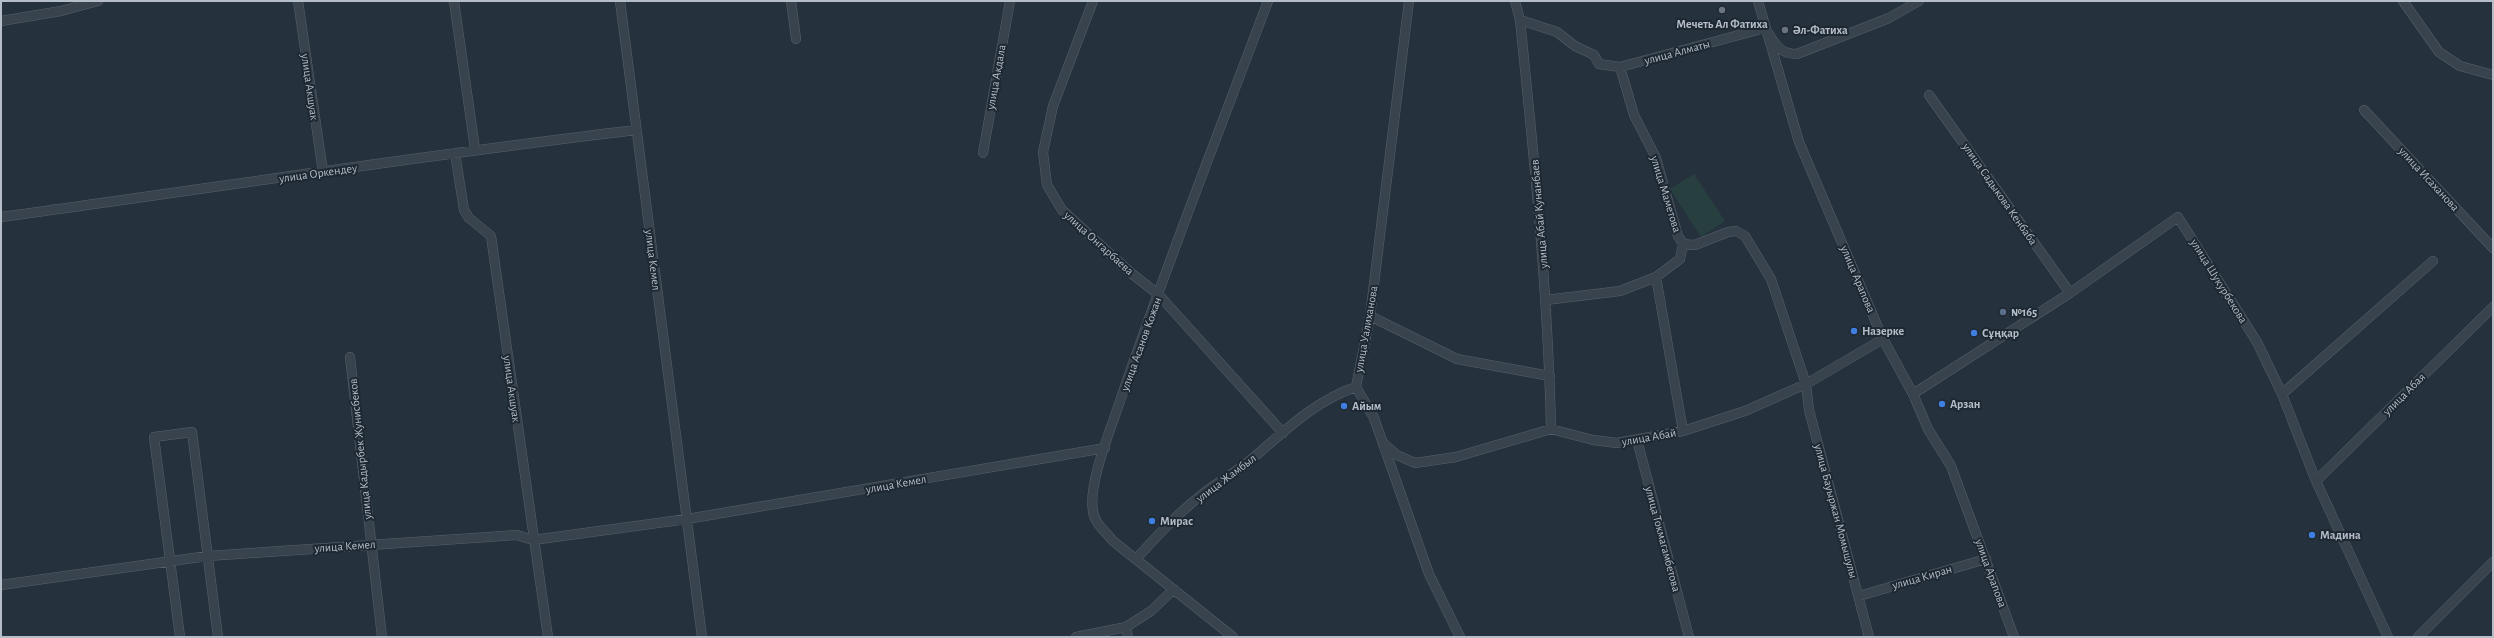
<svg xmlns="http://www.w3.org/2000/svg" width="2494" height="638" viewBox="0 0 2494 638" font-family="'Alegreya Sans',sans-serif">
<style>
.green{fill:#283f3f}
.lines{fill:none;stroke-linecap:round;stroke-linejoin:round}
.minor-casing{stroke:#57616b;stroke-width:10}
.minor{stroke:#39434d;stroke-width:9}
.worship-dot{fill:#6b7280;stroke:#1e2832;stroke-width:1.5}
.service-dot{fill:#5c6f8a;stroke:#1e2832;stroke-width:1.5}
.shop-dot{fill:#3f7fe0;stroke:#1e2832;stroke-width:1.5}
.labels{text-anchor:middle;stroke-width:4;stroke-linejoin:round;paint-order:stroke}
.poi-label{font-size:12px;font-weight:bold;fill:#b5bec8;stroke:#1e2832;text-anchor:start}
.street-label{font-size:12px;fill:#b5bec8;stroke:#1e2832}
</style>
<rect width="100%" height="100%" fill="#25313d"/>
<path class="green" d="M1694 174 1725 221 1701 237 1670 189Z"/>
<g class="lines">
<g class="minor-casing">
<path id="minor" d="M298 1 323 172
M454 1 475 149
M620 1 702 637
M791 1 796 39
M1093 1 1053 106 1043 152 1047 185 1062 210 1131 273 1159 295 1283 433
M1409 1 1370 316 1356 387 1374 418 1429 574 1460 637
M1515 1 1520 20C1534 156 1548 292 1551 429
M1758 1 1799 142 1883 339 1913 394 1928 429 1951 466 2014 637
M2403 1 2439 52 2460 66 2493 75
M1520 20 1557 32 1575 46 1594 55 1599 64 1620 67 1765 28C1775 43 1778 54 1797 54L1889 18 1919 1
M1 21 61 11 98 1
M1620 67 1634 115 1656 158 1678 236 1683 244 1695 245 1728 232 1736 231 1745 236 1771 279 1806 384 1809 410 1869 637
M1929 95 2070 293
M2364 110 2493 248
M455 153 464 210 469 218 491 236 548 637
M983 153 1010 1
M1 217C213 188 424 155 636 130
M1656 277 1683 431
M1546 300 1620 291 1656 277 1680 259 1683 244
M1370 316 1457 359 1550 376
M350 357 382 637
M1913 394 2070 293 2178 217 2257 342 2282 394 2316 481 2388 637
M2282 394 2433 261
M1637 440 1689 637
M1383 443 1397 455 1415 463 1456 457 1551 429 1593 440 1617 443 1683 431 1745 411 1806 384 1883 339
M2316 481 2493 307
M1136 559C1158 535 1179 512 1204 493 1218 482 1233 474 1247 463 1281 435 1313 401 1356 387
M1 585 208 556 517 535 533 540 687 519 1105 448
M1859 596 1986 559
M1126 627 1128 637
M180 637 154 437 192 432 218 637
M1076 637 1126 627 1151 611 1174 589
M1233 637 1113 541C1106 532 1094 523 1093 511 1088 484 1110 431 1119 404 1165 268 1218 135 1268 1
M2418 637 2493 562"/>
</g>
<use href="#minor" class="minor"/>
</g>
<g class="worship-dot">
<circle cx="1722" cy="10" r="4"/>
<circle cx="1785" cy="30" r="4"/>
</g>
<circle class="service-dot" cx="2003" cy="312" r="4"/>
<g class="shop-dot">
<circle cx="1854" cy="331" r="4"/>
<circle cx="1974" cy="333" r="4"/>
<circle cx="1942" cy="404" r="4"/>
<circle cx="1344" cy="406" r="4"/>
<circle cx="1152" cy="521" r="4"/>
<circle cx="2312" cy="535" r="4"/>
</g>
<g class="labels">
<g class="poi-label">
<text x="1722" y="28" text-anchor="middle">Мечеть Ал Фатиха</text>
<text x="1793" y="34">Әл-Фатиха</text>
<text x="2011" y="316">№165</text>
<text x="1862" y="335">Назерке</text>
<text x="1982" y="337">Сұңқар</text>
<text x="1950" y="408">Арзан</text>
<text x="1352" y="410">Айым</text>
<text x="1160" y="525">Мирас</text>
<text x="2320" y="539">Мадина</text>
</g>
<g class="street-label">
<text transform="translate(1677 52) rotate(-15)" y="4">улица Алматы</text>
<text transform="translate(996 77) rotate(-80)" y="4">улица Акдала</text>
<text transform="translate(310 87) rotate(82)" y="4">улица Акшуак</text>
<text transform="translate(318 173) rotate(-8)" y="4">улица Оркендеу</text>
<text transform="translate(2429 179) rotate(47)" y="4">улица Исаханова</text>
<text transform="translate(1666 194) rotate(73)" y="4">улица Маметова</text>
<text transform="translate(2000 194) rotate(55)" y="4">улица Садыкова Кенбаба</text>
<text transform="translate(1539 214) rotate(-95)" y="4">улица Абай Кунанбаев</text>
<text transform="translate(1099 243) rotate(42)" y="4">улица Онгарбаева</text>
<text transform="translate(653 260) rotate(83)" y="4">улица Кемел</text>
<text transform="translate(1858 279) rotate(67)" y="4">улица Арапова</text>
<text transform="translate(2219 281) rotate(58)" y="4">улица Шукурбекова</text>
<text transform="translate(1366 329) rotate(-80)" y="4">улица Уалиханова</text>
<text transform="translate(1141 344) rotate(-70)" y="4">улица Асанов Кожан</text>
<text transform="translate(512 389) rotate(82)" y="4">улица Акшуак</text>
<text transform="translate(2404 394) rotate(-45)" y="4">улица Абая</text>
<text transform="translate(1649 437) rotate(-10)" y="4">улица Абай</text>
<text transform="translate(360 449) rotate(-96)" y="4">улица Кадырбек Жунисбеков</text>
<text transform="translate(1226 478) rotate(-37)" y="4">улица Жамбыл</text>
<text transform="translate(896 484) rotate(-10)" y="4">улица Кемел</text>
<text transform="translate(1836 511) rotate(75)" y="4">улица Бауыржан Момышулы</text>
<text transform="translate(1663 539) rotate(75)" y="4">улица Токмагамбетова</text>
<text transform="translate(345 546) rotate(-4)" y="4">улица Кемел</text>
<text transform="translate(1991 573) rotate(70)" y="4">улица Арапова</text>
<text transform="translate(1922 577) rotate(-16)" y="4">улица Киран</text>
</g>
</g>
<rect width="2494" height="638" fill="none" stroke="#b5bec8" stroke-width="4"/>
</svg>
